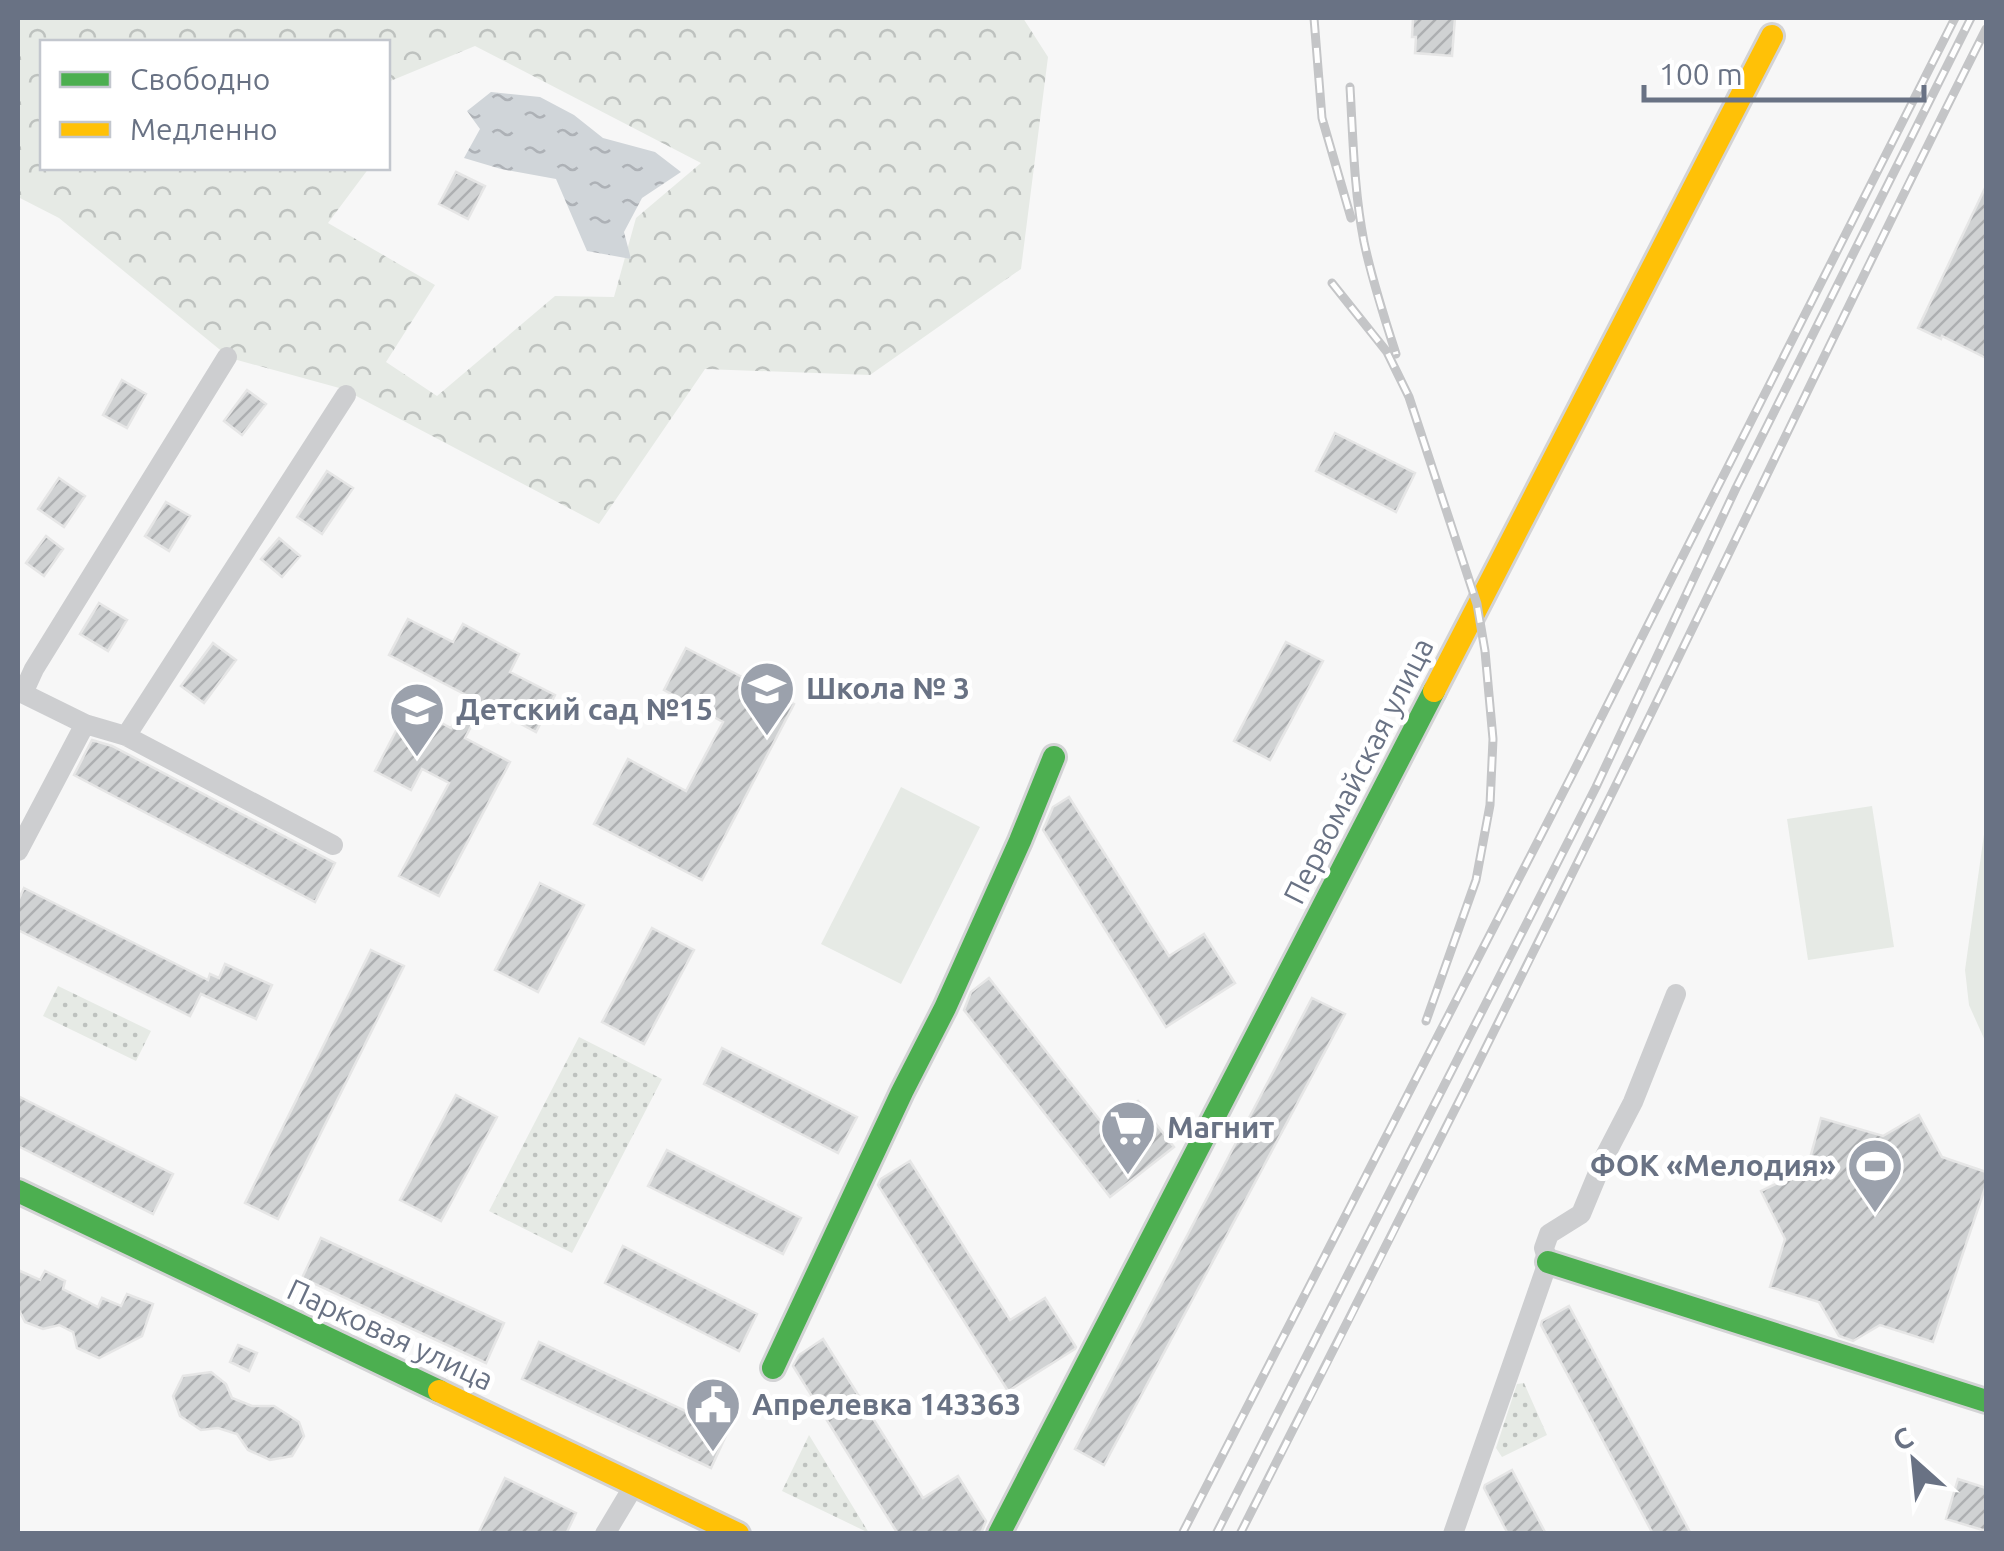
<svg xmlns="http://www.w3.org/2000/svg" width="2004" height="1551" viewBox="0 0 2004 1551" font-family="Ubuntu,sans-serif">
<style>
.grass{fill:#e6eae5}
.forest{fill:url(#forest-crowns);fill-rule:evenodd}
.park{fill:url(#park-dots)}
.water{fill:url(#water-ripples)}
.building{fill:url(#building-hatch);stroke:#e6e6e6;stroke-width:2.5}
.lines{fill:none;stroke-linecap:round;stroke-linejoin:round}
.fast-casing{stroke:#d3d3d5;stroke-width:28}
.slow-casing{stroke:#d3d3d5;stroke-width:28}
.street{stroke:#cdced0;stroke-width:20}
.fast{stroke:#4caf50;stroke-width:22}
.slow{stroke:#ffc107;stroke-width:22}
.rail-casing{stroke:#c4c5c7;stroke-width:9}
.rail{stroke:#fff;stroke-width:5;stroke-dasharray:15;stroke-linecap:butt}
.labels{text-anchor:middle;stroke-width:10;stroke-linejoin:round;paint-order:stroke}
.poi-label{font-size:30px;font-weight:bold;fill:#697284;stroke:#fff;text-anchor:start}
.street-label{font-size:30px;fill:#697284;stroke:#fff}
</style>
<defs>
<pattern id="forest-crowns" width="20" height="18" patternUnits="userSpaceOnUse" patternTransform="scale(2.5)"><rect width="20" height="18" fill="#e6eae5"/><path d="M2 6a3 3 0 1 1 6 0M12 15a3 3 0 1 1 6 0" fill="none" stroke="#bec2bf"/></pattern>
<pattern id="park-dots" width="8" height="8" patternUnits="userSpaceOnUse" patternTransform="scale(2.5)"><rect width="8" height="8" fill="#e6eae5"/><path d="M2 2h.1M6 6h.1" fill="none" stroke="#bec2bf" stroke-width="1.8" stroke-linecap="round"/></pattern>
<pattern id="water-ripples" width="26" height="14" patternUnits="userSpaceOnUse" patternTransform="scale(2.5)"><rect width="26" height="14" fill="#d0d5d9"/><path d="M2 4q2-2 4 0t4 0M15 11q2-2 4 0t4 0" fill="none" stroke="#adb1b6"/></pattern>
<pattern id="building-hatch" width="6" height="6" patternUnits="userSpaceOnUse" patternTransform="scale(2.5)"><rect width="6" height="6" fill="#d0d2d3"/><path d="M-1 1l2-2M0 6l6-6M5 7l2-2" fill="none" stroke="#adafb1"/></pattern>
</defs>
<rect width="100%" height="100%" fill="#f7f7f7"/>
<path class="grass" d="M901 787 980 827 901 984 821 944Z
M1872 806 1894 947 1808 960 1787 819Z
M1986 820V1043L1969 1005 1965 970Z"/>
<path class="forest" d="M18 18H1023L1048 57 1021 269 870 375 705 369 599 524 343 389 230 358 59 218 18 197ZM42 42H388V82L475 46 701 163 636 218 614 297 555 296 437 396 386 362 435 285 328 223 369 168H42Z"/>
<path class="park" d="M58 986 151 1031 136 1061 43 1016Z
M579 1037 662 1079 572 1253 489 1211Z
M1524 1383 1547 1435 1502 1457 1496 1448 1517 1384Z
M809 1435 869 1533 782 1491Z"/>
<path class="water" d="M491 92 540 97 574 115 603 138 655 152 681 172 642 198 624 232 631 259 587 251 556 179 501 169 464 158 480 129 467 111Z"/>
<path class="building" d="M1413 18H1455L1452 56 1415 53 1416 37H1412Z
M456 172 485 186 468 219 439 204Z
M1986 186V358L1942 336 1941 339 1918 328Z
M122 380 146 394 127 428 103 415Z
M247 390 266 404 242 435 224 421Z
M1335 433 1415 473 1396 512 1316 471Z
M327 471 353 488 322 534 297 517Z
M59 478 85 496 64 527 38 509Z
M166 502 190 516 169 551 145 536Z
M46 536 63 549 44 576 26 563Z
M279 538 300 556 282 577 261 559Z
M99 603 127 620 108 651 80 634Z
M408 619 453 642 463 624 519 654 510 672 555 695 536 732 483 704 465 738 510 762 439 896 399 876 449 783 422 769 411 790 375 771 409 706 451 728 468 696 389 655Z
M1286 642 1323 661 1270 760 1234 741Z
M213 643 236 660 204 703 181 686Z
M686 648 794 704 702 880 594 824 628 759 686 791 723 722 664 690Z
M92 740 112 746 335 863 315 902 74 775Z
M1069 797 1169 956 1204 934 1235 983 1166 1027 1043 830 1053 807Z
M540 883 584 905 538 992 495 970Z
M24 888 208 980 210 974 219 978 225 964 272 985 256 1019 201 994 190 1016 18 930V901Z
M652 928 694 950 644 1044 602 1022Z
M371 950 404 966 278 1219 245 1203Z
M989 978 1105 1127 1138 1101 1174 1147 1110 1197 964 1010 971 992Z
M1312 998 1345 1014 1104 1465 1075 1449Z
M722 1048 857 1117 838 1153 704 1084Z
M456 1095 497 1117 441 1221 400 1200Z
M18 1096 173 1174 153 1214 18 1146Z
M1919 1115 1942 1157 1986 1172V1185L1933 1342 1880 1325 1853 1341 1839 1336 1819 1302 1770 1287 1785 1239 1761 1191 1807 1169 1821 1118 1883 1136Z
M667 1150 801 1218 783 1254 648 1186Z
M910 1161 1010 1320 1045 1298 1076 1347 1075 1349 1008 1391 878 1185 881 1179Z
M321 1238 504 1323 486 1363 302 1278Z
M623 1246 757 1314 739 1351 605 1283Z
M18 1270 40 1280 45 1271 65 1281 63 1289 98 1307 102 1298 121 1306 127 1294 153 1304 142 1336 99 1358 77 1348 73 1332 59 1325 43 1329 25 1322 18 1308Z
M1569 1306 1691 1534H1653L1541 1325 1542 1321Z
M823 1339 923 1498 958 1476 986 1521 982 1531 978 1534H898L793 1366 799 1355Z
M539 1342 728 1431 711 1468 522 1379Z
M238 1345 257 1353 249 1371 230 1362Z
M211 1372 226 1384 232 1398 252 1406H274L299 1422 304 1436 292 1456 270 1460 248 1450 237 1434 218 1428 201 1430 180 1416 173 1396 183 1376Z
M1512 1470 1546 1534H1508L1484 1488 1485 1485Z
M505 1478 576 1513 566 1534H478Z
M1958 1479 1986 1488V1531L1946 1519Z"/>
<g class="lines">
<g class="fast-casing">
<path id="fast" d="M18 1191 439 1391
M1548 1262 1986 1401
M773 1368 902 1092 945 1008 1020 841 1054 757
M999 1534 1434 691"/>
</g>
<g class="slow-casing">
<path id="slow" d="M1434 691 1772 36
M439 1391 738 1534"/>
</g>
<path class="street" d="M18 691 85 724 126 736 333 845
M23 693 34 669 227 357
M126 736 346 395
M18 851 85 724
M605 1534 635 1484
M1453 1534 1548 1262 1544 1248 1549 1234 1581 1214 1605 1156 1633 1102 1676 994"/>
<use href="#fast" class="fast"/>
<use href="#slow" class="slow"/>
<g class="rail-casing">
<path id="rail" d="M1314 18 1322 118 1351 218
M1350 87C1353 138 1354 191 1364 242 1372 280 1384 317 1396 354
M1332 283 1387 352 1409 397 1477 604 1485 651 1493 739 1490 805 1476 880 1426 1021
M1182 1534 1574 771 1955 18
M1216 1534 1596 787 1736 488 1971 18
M1240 1534C1367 1286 1492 1037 1615 787 1739 535 1859 280 1986 29"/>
</g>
<use href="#rail" class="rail"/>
</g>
<defs>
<g id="school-pin" transform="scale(2.875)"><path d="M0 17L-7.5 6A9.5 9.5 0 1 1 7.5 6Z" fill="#9ba1ac" stroke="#fff"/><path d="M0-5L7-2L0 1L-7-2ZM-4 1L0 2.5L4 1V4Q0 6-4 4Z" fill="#fff"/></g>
<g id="supermarket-pin" transform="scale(2.875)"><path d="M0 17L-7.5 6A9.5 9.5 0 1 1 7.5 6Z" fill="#9ba1ac" stroke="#fff"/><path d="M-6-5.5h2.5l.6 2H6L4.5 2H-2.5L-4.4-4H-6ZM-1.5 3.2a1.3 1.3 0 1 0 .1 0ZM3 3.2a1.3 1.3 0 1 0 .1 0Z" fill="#fff"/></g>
<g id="stadium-pin" transform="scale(2.875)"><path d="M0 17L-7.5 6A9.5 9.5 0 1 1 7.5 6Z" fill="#9ba1ac" stroke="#fff"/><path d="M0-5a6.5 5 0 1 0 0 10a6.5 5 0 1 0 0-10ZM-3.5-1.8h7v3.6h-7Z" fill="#fff"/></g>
<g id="civic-pin" transform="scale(2.875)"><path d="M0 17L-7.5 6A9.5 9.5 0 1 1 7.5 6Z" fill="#9ba1ac" stroke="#fff"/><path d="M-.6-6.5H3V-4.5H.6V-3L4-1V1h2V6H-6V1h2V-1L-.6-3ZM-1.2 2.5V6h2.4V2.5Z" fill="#fff"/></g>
</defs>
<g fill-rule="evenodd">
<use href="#school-pin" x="767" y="689"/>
<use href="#school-pin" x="417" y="710"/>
<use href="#supermarket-pin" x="1128" y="1128"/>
<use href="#stadium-pin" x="1875" y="1166"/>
<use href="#civic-pin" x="713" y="1405"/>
</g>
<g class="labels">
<g class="poi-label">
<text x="806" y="699">Школа № 3</text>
<text x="456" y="720">Детский сад №15</text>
<text x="1167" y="1138">Магнит</text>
<text x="1836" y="1176" text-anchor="end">ФОК «Мелодия»</text>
<text x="752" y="1415">Апрелевка 143363</text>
</g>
<g class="street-label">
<text transform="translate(1359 771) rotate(-63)" y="10">Первомайская улица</text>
<text transform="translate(390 1335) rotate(25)" y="10">Парковая улица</text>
</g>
</g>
<rect width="2004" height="1551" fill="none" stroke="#697284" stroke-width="40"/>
<rect x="40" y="40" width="350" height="130" fill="#ffffff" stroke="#c3c7ce" stroke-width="2.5"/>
<rect x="60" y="72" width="50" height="15" fill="#4caf50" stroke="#c3c7ce" stroke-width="2.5"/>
<text x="130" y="90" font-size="30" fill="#697284">Свободно</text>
<rect x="60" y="122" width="50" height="15" fill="#ffc107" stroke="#c3c7ce" stroke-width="2.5"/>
<text x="130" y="140" font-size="30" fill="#697284">Медленно</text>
<g transform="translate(1914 1461) rotate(333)" stroke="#ffffff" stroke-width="8" paint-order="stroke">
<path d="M0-8L18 38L0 25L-18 38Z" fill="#697284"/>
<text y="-15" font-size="28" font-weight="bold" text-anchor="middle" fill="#697284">С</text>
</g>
<path d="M1644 85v15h280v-15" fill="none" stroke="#697284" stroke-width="5"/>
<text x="1659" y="85" font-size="30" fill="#697284" stroke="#ffffff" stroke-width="8" paint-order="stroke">100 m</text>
</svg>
